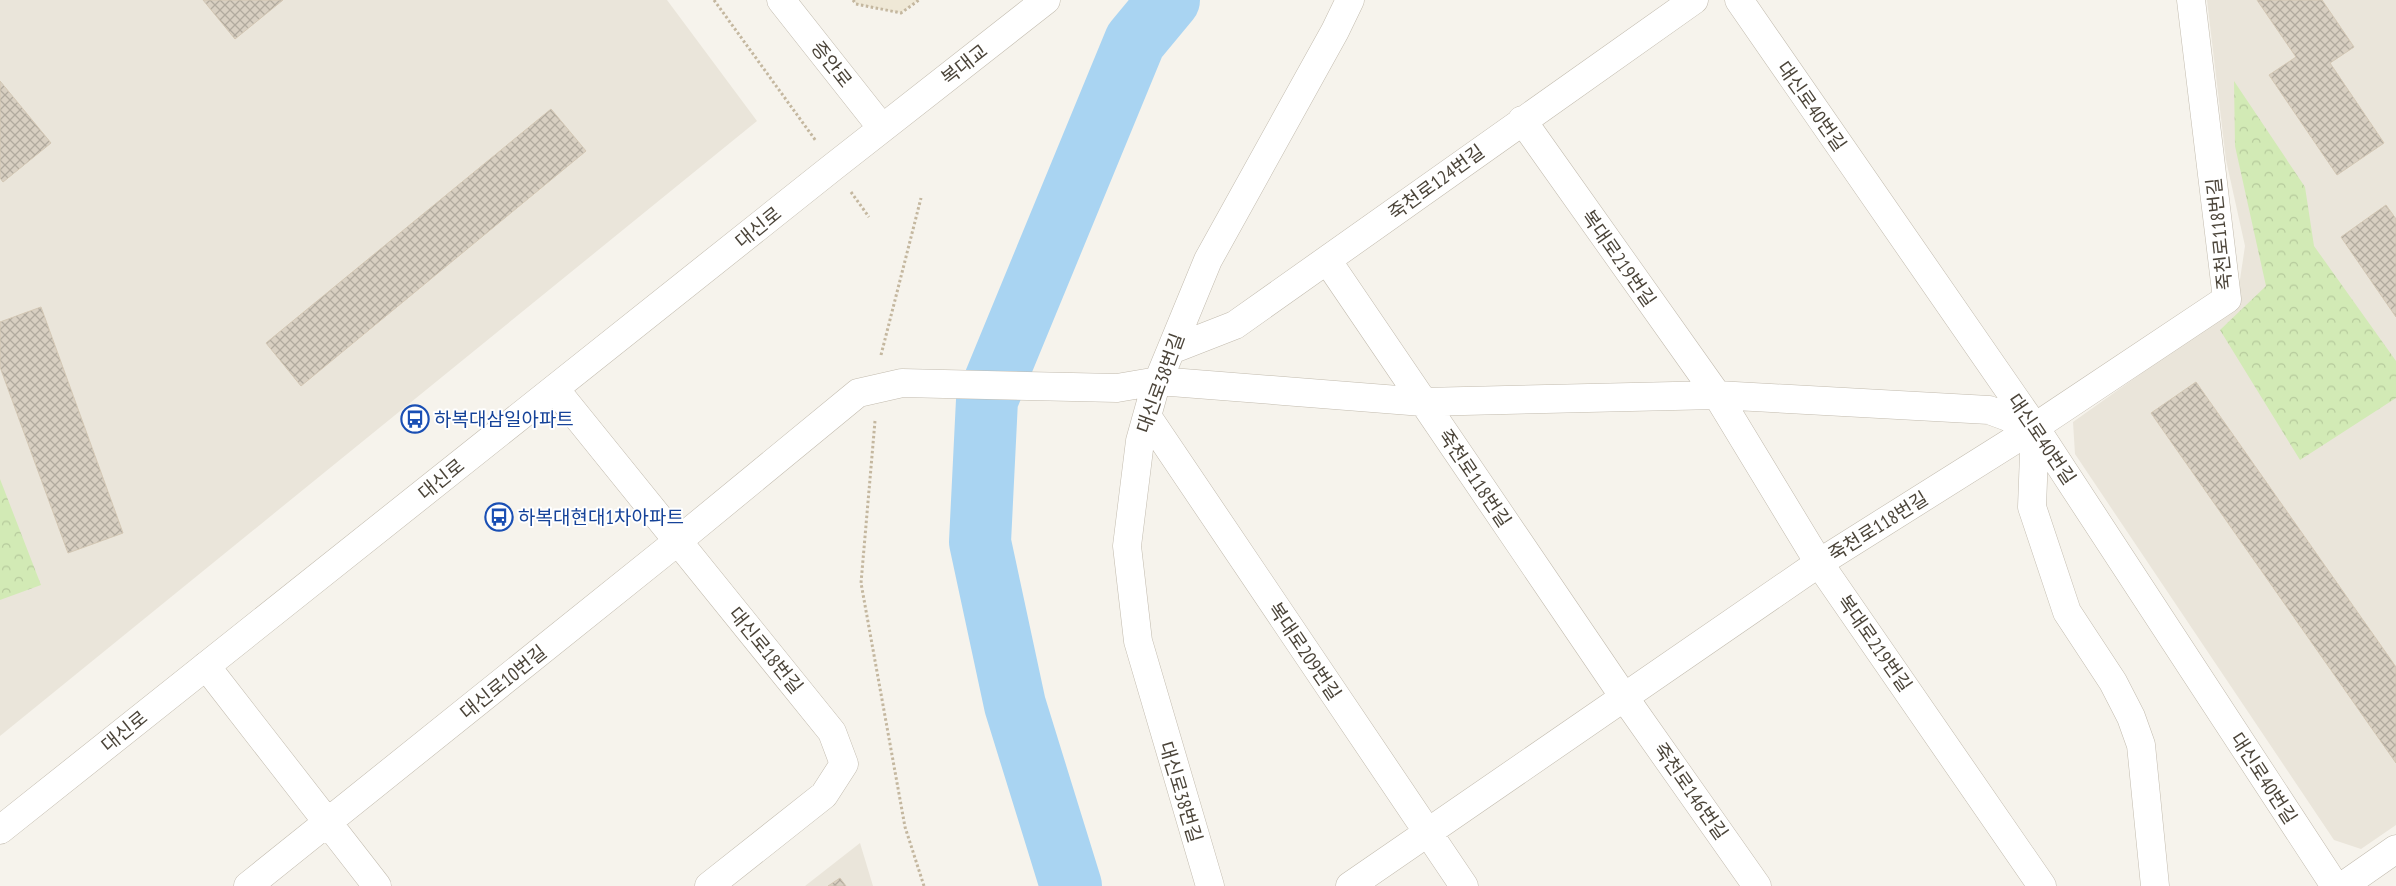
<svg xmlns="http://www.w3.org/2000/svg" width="2396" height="886" viewBox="0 0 2396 886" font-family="'PT Sans Narrow','Noto Sans KR',sans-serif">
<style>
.residential{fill:#eae5da}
.education{fill:#efe8d6}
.forest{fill:url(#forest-crowns)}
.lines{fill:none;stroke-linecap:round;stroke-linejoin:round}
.river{stroke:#a9d4f2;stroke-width:62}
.building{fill:url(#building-cross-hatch);stroke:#d3c7b4}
.minor-casing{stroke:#c2bbae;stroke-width:29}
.tertiary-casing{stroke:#c2bbae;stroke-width:29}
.path{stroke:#c4b79f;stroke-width:3;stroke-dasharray:2.5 2.5;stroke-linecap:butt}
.minor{stroke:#fff;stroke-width:28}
.tertiary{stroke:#fff;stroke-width:28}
.labels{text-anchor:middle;stroke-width:4;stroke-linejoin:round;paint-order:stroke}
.street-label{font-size:19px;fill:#4b4439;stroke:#fff}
.transit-label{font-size:19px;fill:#164399;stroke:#fff;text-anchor:start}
</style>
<defs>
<pattern id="forest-crowns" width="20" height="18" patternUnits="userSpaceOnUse" patternTransform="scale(1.25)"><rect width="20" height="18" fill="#d2eab5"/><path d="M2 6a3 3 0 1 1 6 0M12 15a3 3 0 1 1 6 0" fill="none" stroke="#b6ca9c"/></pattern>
<pattern id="building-cross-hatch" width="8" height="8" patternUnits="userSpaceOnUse" patternTransform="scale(1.25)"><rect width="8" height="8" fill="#d8cfc1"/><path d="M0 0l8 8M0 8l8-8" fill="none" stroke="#b1aa9e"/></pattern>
</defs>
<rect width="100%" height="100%" fill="#f6f3ec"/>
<path class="residential" d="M0 0H667L757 121 0 736Z
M2207 0H2396V825L2361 849 2334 840 2075 454 2073 422 2236 306 2245 246 2226 160Z
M860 843 873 886H805Z"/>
<path class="education" d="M853 0H919L901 13 856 4Z"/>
<path class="forest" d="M2234 81 2305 187 2314 246 2396 361V398L2300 460 2220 330 2266 286 2235 146Z
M0 479 41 585 0 600Z"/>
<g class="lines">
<path class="river" d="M1071 886 1015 705 980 542 987 400 1135 41 1169 0"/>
</g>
<path class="building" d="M203 0H283L235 39Z
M2257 0H2322L2354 47 2330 63 2384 143 2337 175 2269 75 2296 57Z
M0 81 51 143 3 182 0 178Z
M551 109 586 151 301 386 266 343Z
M2386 205 2396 219V317L2341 237Z
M41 307 123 533 68 553 0 367V322Z
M2196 382 2396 667V763L2151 413Z
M840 878 846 886H828Z"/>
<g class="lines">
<g class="minor-casing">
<path id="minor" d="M1739 0 2036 429 2335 886
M1327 260 1624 697 1757 886
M1171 350 1235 325 1694 0
M555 389 832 732 844 764 824 795 709 886
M1717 395 1989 410 2035 427 2032 507 2067 612 2113 682 2131 717 2141 745 2155 886
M1717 395 1819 563 2042 886
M1147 416 1464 886
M206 666 377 886
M248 886 678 541 858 393 902 383 1117 388 1158 381 1423 402 1717 395 1522 120
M1210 886 1138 641 1127 546 1140 441 1154 391 1208 260 1335 31 1350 0
M1350 886 1819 563 2035 427 2227 299 2191 0
M2343 886 2396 849"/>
</g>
<g class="tertiary-casing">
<path id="tertiary" d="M781 0 882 128
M0 830 833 167 1046 0"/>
</g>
<path class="path" d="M714 0 816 141
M853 0 856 4 901 13 919 0
M851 192 869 217
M881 355 921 198
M875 421 861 583 905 827 924 886"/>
<use href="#minor" class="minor"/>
<use href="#tertiary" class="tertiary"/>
</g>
<defs>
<g id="bus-ring" transform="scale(1.4375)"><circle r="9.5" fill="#fff" stroke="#1a4fb4" stroke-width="1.5"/><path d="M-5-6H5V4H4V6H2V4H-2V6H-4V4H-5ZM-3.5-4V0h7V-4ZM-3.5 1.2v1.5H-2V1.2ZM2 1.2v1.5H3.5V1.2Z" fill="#1a4fb4"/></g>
</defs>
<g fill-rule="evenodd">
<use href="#bus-ring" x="415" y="419"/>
<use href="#bus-ring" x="499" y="517"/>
</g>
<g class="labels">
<g class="street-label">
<text transform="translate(832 64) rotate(52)" y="7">증안로</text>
<text transform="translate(964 64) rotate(-38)" y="7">복대교</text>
<text transform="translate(1812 106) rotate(55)" y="7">대신로40번길</text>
<text transform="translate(1436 182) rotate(-36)" y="7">죽천로124번길</text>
<text transform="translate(758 227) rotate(-39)" y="7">대신로</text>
<text transform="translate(2219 234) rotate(-96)" y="7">죽천로118번길</text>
<text transform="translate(1619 258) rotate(55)" y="7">복대로219번길</text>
<text transform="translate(1160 383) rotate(-70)" y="7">대신로38번길</text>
<text transform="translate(2042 439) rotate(56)" y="7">대신로40번길</text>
<text transform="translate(1475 478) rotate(56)" y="7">죽천로118번길</text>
<text transform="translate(441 479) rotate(-39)" y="7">대신로</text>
<text transform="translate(1878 526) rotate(-32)" y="7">죽천로118번길</text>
<text transform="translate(1875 643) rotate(55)" y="7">복대로219번길</text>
<text transform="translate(766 650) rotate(51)" y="7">대신로18번길</text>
<text transform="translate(1305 651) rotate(56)" y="7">복대로209번길</text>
<text transform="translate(503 682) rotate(-39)" y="7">대신로10번길</text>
<text transform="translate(124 731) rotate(-39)" y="7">대신로</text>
<text transform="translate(2264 778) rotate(57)" y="7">대신로40번길</text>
<text transform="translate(1691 791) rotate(55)" y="7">죽천로146번길</text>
<text transform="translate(1181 792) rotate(73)" y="7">대신로38번길</text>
</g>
<g class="transit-label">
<text x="434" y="426">하복대삼일아파트</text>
<text x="518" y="524">하복대현대1차아파트</text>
</g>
</g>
</svg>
